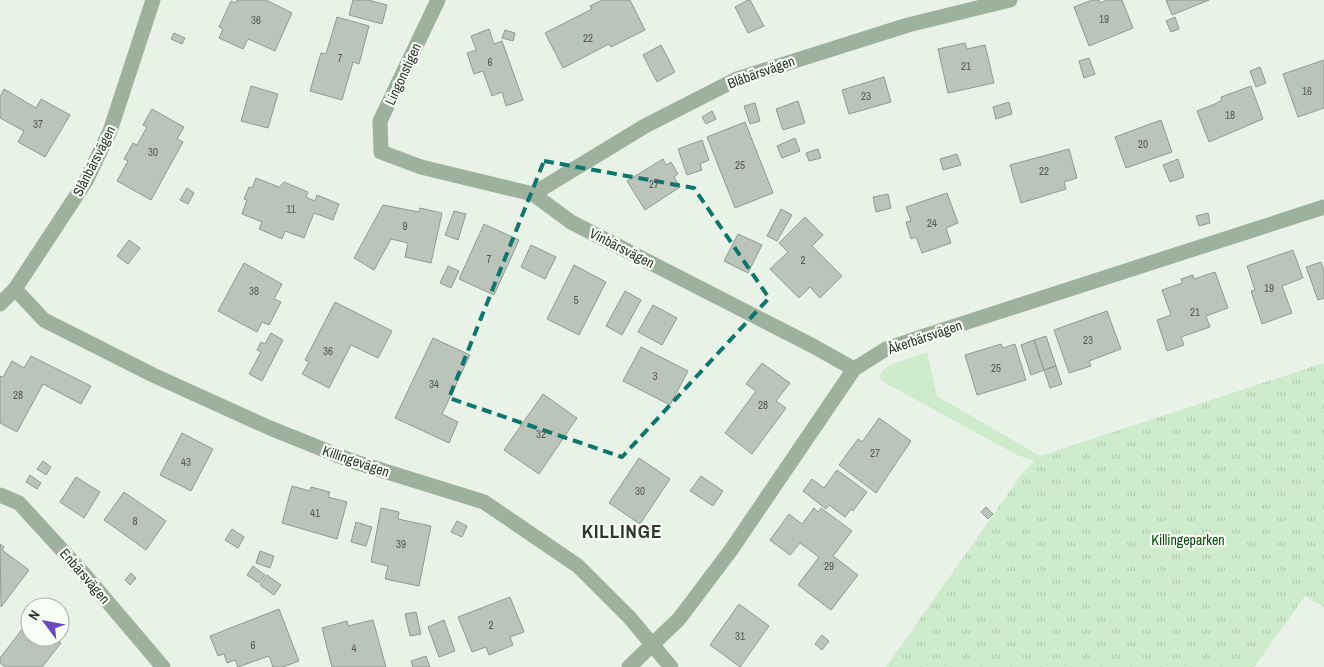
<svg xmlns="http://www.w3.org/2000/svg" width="1324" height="667" viewBox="0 0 1324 667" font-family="'Archivo Narrow',sans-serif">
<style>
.green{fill:#ceebcc}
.park{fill:url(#park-tufts)}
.building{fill:#bbc4ba;stroke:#919a91}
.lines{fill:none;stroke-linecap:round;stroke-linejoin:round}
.street{stroke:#9eb19d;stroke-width:15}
.marked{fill:none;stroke:#0f766e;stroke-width:4;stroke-dasharray:10 6;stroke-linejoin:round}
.labels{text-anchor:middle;stroke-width:4.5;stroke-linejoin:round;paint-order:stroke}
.number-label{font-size:11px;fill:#545a53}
.street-label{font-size:14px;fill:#323631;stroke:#f7fff6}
.park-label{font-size:14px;fill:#08480b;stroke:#f7fff6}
.district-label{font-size:19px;font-weight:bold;letter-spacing:1px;fill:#323631;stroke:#f7fff6}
</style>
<defs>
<pattern id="park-tufts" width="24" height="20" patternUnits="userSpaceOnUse" patternTransform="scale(1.25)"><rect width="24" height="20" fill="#ceebcc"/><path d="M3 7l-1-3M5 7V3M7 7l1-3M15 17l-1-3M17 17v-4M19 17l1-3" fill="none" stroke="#b1cab0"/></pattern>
</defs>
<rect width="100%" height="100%" fill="#e8f2e7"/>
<path class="green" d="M927 352 937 396 1040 456 1035 461 1017 455 882 381 879 376 884 369 893 364Z"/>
<path class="park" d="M1324 363V607L1305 596 1254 667H886L1024 471 1040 456Z"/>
<path class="building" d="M237 0H266L292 13 275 51 248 39 243 49 219 38 223 29 219 27 231 1 236 3Z
M353 0H368L387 5 382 24 349 15Z
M602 0H630L645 30 611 47 609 44 563 68 545 33 592 9 590 6Z
M748 0H750L764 26 748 33 735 7Z
M1092 0H1099L1100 3 1107 0H1122L1133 28 1089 46 1074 7Z
M1166 0H1209L1172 15Z
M337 17 369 26 359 64 353 62 342 100 310 91 321 53 326 54Z
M1175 17 1179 29 1171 32 1166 21Z
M489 29 494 44 502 41 523 100 506 106 502 92 492 96 483 71 474 74 467 53 476 50 471 36Z
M505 30 515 33 513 41 502 38Z
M174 33 185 38 182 44 171 39Z
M965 43 967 49 985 45 994 83 948 93 938 49Z
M661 45 675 72 657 82 643 55Z
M1089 58 1095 74 1084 78 1079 61Z
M1324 60V108L1298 117 1283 74Z
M1260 67 1266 83 1256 87 1250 71Z
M884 77 891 102 849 114 842 90Z
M251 86 278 94 268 128 241 121Z
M1251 86 1263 119 1209 142 1197 111 1215 104 1222 100 1221 97Z
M4 89 36 108 41 99 70 115 45 157 18 142 24 131 0 118V97Z
M798 101 805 123 783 130 776 109Z
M1009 102 1012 114 996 119 993 107Z
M755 103 760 121 750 124 744 106Z
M152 109 184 127 177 139 183 142 151 200 117 181 128 161 124 159 133 143 137 145 147 127 143 125Z
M712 111 716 119 706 124 702 117Z
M1161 120 1172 152 1126 168 1115 137Z
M745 122 773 193 735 208 707 137Z
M795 138 800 151 782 158 777 146Z
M702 140 709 160 700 164 702 170 687 175 678 149Z
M818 149 821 158 809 161 806 153Z
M1069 149 1077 178 1064 182 1066 189 1021 203 1010 165Z
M957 154 961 165 943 170 940 159Z
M663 159 666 165 671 162 678 174 674 177 680 187 645 210 627 181Z
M1178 159 1184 177 1170 182 1163 165Z
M256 178 279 187 284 182 308 192 306 197 315 201 317 195 339 204 333 220 314 213 304 238 285 231 282 239 259 229 262 222 242 214 247 200 244 199 249 187 252 188Z
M187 188 194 193 188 204 180 200Z
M947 193 958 223 946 228 951 243 922 253 916 237 911 239 906 222 911 221 906 207Z
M888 194 891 208 876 212 873 197Z
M383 205 419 212 420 208 442 213 431 263 405 257 408 243 391 239 374 270 354 258Z
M781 209 792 215 777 241 767 236Z
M454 211 466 214 458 240 445 235Z
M1208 213 1210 223 1199 226 1196 216Z
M805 217 823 235 812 246 842 276 820 298 810 287 799 298 770 269 788 252 779 243Z
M484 224 519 240 494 295 459 279Z
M738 234 762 245 748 273 724 261Z
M129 240 140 248 128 264 117 256Z
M531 245 556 257 545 279 521 267Z
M1293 250 1303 278 1282 286 1292 313 1262 324 1251 291 1255 290 1247 266Z
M1321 262 1324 271V298L1318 300 1306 267Z
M244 263 282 284 274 299 281 302 269 325 262 322 257 332 218 311Z
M574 265 606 282 579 335 547 319Z
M448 266 459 271 451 288 440 283Z
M1215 272 1228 308 1206 316 1210 327 1181 337 1184 345 1167 351 1157 320 1171 315 1162 290 1182 283 1181 279 1193 275 1194 279Z
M625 291 641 300 622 335 606 326Z
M335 302 392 331 378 358 351 345 329 388 302 374 309 362 305 360Z
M653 305 677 318 662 345 638 332Z
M1107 311 1121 349 1089 361 1091 366 1069 373 1054 330Z
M271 333 283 340 262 381 249 374 261 352 257 350 261 342 265 344Z
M1046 336 1056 366 1044 370 1034 340Z
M433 338 470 355 442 414 458 422 449 443 395 418Z
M1034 340 1044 370 1031 375 1021 345Z
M1001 344 1003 348 1015 344 1026 380 977 395 965 355Z
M641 347 688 371 670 405 623 381Z
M31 356 91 386 81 404 43 384 17 432 0 423V376L3 377 12 361 24 368Z
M762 363 790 383 776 401 786 408 752 454 725 433 756 391 746 384Z
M1056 366 1062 384 1050 388 1044 370Z
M543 394 577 418 539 474 504 450Z
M879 418 911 441 876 493 839 465 858 439 862 442Z
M182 433 213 449 191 491 160 475Z
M639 458 670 479 640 524 609 503Z
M43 461 51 467 46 475 37 469Z
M837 470 867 492 853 511 851 509 845 517 829 505 826 509 803 491 812 479 824 488Z
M30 475 41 483 37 489 26 482Z
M701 476 723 491 713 506 690 491Z
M76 477 100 492 84 518 60 502Z
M292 486 310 491 311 487 330 492 328 497 347 502 337 539 282 523Z
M124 492 166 521 146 550 104 520Z
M986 507 993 514 988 519 981 512Z
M381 508 399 512 398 519 431 526 419 586 385 579 388 566 371 562Z
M814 508 818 512 821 508 852 531 833 556 858 575 831 610 798 585 819 557 800 543 790 555 770 540 789 514 802 524Z
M457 521 467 526 462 537 451 532Z
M356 522 372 527 366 546 351 542Z
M232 529 244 537 238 548 225 540Z
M0 544 4 547 2 550 29 570 1 607Z
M260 551 274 556 270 568 256 563Z
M253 566 265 575 259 583 247 575Z
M131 573 136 578 130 585 125 580Z
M267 575 281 585 274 595 260 585Z
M510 597 524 632 510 637 513 645 489 655 486 647 472 652 458 617Z
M739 604 769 626 740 667 710 645Z
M279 609 299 661 283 667H273L269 656 238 667 235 660 227 663 224 654 218 656 210 636Z
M416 612 421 634 410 636 405 614Z
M30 619V637H53L61 643 42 667H5L0 663V658Z
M373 620 386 667H332L322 628 347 621 348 626Z
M444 620 455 651 439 657 428 627Z
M822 635 829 641 822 650 815 644Z
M426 656 430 667H413L411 661Z"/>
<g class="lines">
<path class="street" d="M438 0 380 121 381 152 421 167 533 194 571 222 813 346 854 369
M533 194 645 126 737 79 908 25 1010 0
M15 289 44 320 153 375 270 428 352 461 484 502 578 566 630 618 671 667
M0 304 15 289 86 181 110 131 153 0
M0 495 19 503 84 574 163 667
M629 667 679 619 731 550 854 369 886 349 921 337 1324 207"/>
</g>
<path class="marked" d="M544 161 694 188 769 298 622 457 449 398Z"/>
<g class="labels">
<g class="number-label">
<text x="1104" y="23">19</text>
<text x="256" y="24">36</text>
<text x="588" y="42">22</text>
<text x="340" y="62">7</text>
<text x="490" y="66">6</text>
<text x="966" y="70">21</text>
<text x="1307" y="95">16</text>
<text x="866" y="100">23</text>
<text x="1230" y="119">18</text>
<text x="38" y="128">37</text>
<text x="1143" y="148">20</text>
<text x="153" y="156">30</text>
<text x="740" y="169">25</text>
<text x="1044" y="175">22</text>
<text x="654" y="188">27</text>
<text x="291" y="213">11</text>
<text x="932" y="227">24</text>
<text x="405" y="230">9</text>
<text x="489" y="263">7</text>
<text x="803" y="264">2</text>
<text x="1269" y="292">19</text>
<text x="254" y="295">38</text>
<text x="576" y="304">5</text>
<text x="1195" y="316">21</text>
<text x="1088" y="344">23</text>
<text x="328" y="355">36</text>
<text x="996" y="372">25</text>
<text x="655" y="380">3</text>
<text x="434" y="388">34</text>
<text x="18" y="399">28</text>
<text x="763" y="409">28</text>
<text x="541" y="438">32</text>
<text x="875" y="457">27</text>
<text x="186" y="466">43</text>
<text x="640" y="495">30</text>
<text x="315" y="517">41</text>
<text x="135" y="525">8</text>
<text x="401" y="548">39</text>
<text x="829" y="570">29</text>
<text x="491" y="629">2</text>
<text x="740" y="640">31</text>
<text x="253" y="649">6</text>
<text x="354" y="652">4</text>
</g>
<g class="street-label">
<text transform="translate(761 72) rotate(-20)" y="5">Blåbärsvägen</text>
<text transform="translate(403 74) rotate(-65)" y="5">Lingonstigen</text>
<text transform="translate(94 161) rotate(-63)" y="5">Slånbärsvägen</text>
<text transform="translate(622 248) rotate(27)" y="5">Vinbärsvägen</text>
<text transform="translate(925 337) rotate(-19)" y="5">Åkerbärsvägen</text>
<text transform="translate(356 461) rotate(19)" y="5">Killingevägen</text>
<text transform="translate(85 576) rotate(49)" y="5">Enbärsvägen</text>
</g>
<g class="park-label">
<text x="1188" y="545">Killingeparken</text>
</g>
<g class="district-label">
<text x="622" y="538">KILLINGE</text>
</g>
</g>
<g transform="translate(45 622) rotate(302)"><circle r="24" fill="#f7fff6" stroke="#a8afa7"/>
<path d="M0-4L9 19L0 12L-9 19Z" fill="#6e48c1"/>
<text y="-8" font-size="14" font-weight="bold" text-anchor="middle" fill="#323631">N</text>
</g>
</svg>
